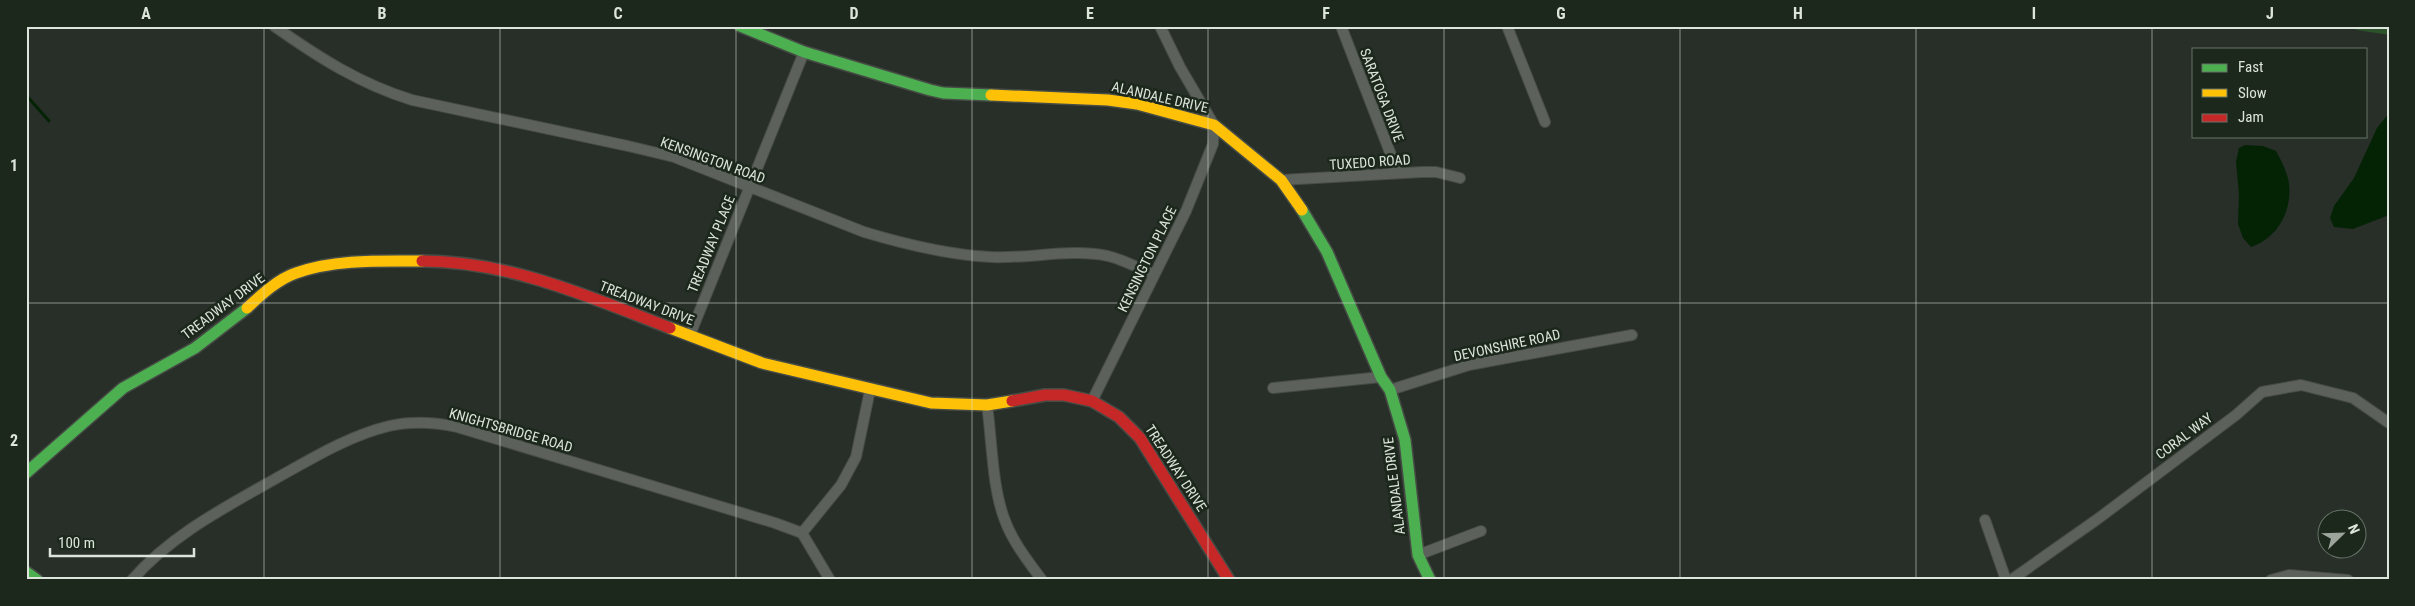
<svg xmlns="http://www.w3.org/2000/svg" width="2415" height="606" viewBox="0 0 2415 606" font-family="'Roboto Condensed',sans-serif">
<style>
.green{fill:#2b522b}
.water{fill:#042305}
.lines{fill:none;stroke-linecap:round;stroke-linejoin:round}
.stream{stroke:#042305;stroke-width:3}
.street-casing{stroke:#464c45;stroke-width:12}
.fast-casing{stroke:#464c45;stroke-width:14}
.slow-casing{stroke:#464c45;stroke-width:14}
.jam-casing{stroke:#464c45;stroke-width:14}
.street{stroke:#5c615c;stroke-width:10}
.fast{stroke:#4caf50;stroke-width:11}
.slow{stroke:#ffc107;stroke-width:11}
.jam{stroke:#c62828;stroke-width:11}
.grid{fill:none;stroke:#dce4db;stroke-width:1;stroke-opacity:0.55}
.labels{text-anchor:middle;stroke-width:5;stroke-linejoin:round;paint-order:stroke}
.street-label{font-size:14px;fill:#dce4db;stroke:#1b281b}
.neatline{fill:none;stroke:#dce4db;stroke-width:2}
.grid-label{font-size:16px;text-anchor:middle;font-weight:bold;fill:#dce4db}
</style>
<rect width="100%" height="100%" fill="#282e28"/>
<path class="green" d="M2348 26H2389V35L2357 30Z"/>
<path class="water" d="M2389 113V215L2353 229 2334 227 2330 218 2334 206 2354 178 2377 128Z
M2245 145 2263 146 2276 151C2281 160 2288 174 2289 184 2292 211 2278 238 2251 247L2243 238 2238 224 2239 194 2236 162 2239 148Z"/>
<g class="lines">
<path class="stream" d="M26 95 49 121"/>
<g class="street-casing">
<path id="street" d="M274 26C318 57 360 84 412 100L628 146 674 157 864 232C904 244 948 255 991 257 1029 259 1070 248 1108 256 1124 260 1139 268 1154 275
M1341 26 1398 173
M1507 26 1545 122
M1281 180 1422 172H1436L1460 178
M690 335 804 52
M1273 388 1381 377
M1390 390 1469 365 1632 335
M1092 401 1186 211 1213 144 1214 125 1180 67 1160 26
M987 405C992 440 992 485 1004 518 1012 541 1028 561 1042 580
M1985 520 2006 580
M802 533 841 485 856 457 870 390
M1418 555 1481 531
M132 580C171 535 224 508 275 479 311 459 348 436 389 426 411 421 434 422 457 427L775 523 802 533 830 580
M2011 580 2099 518 2236 415 2262 392 2301 385 2353 398 2389 423
M2271 580 2289 575 2348 580"/>
</g>
<g class="fast-casing">
<path id="fast" d="M740 26 804 52 930 90 943 93 991 95
M1302 210 1327 252 1381 377 1390 390 1405 440 1418 555 1430 580
M26 473 123 388 195 348 247 308
M26 572 37 580"/>
</g>
<g class="slow-casing">
<path id="slow" d="M991 95 1108 100 1137 104 1214 125 1281 180 1302 210
M247 308C261 295 278 279 296 273 335 259 381 261 422 261
M670 328 762 363 931 403 987 405 1012 401"/>
</g>
<g class="jam-casing">
<path id="jam" d="M422 261C509 261 590 297 670 328
M1012 401 1045 395H1064L1092 401 1119 417 1140 438 1229 580"/>
</g>
<use href="#street" class="street"/>
<use href="#fast" class="fast"/>
<use href="#slow" class="slow"/>
<use href="#jam" class="jam"/>
</g>
<path class="grid" d="M264 26V580M500 26V580M736 26V580M972 26V580M1208 26V580M1444 26V580M1680 26V580M1916 26V580M2152 26V580M26 303H2389"/>
<g class="labels">
<g class="street-label">
<text transform="translate(1382 95) rotate(69)" y="5">SARATOGA DRIVE</text>
<text transform="translate(1160 97) rotate(13)" y="5">ALANDALE DRIVE</text>
<text transform="translate(713 160) rotate(20)" y="5">KENSINGTON ROAD</text>
<text transform="translate(1370 162) rotate(-4)" y="5">TUXEDO ROAD</text>
<text transform="translate(711 244) rotate(-68)" y="5">TREADWAY PLACE</text>
<text transform="translate(1147 259) rotate(-64)" y="5">KENSINGTON PLACE</text>
<text transform="translate(647 303) rotate(21)" y="5">TREADWAY DRIVE</text>
<text transform="translate(223 306) rotate(-37)" y="5">TREADWAY DRIVE</text>
<text transform="translate(1507 345) rotate(-12)" y="5">DEVONSHIRE ROAD</text>
<text transform="translate(511 430) rotate(16)" y="5">KNIGHTSBRIDGE ROAD</text>
<text transform="translate(2184 436) rotate(-37)" y="5">CORAL WAY</text>
<text transform="translate(1176 468) rotate(57)" y="5">TREADWAY DRIVE</text>
<text transform="translate(1394 486) rotate(-97)" y="5">ALANDALE DRIVE</text>
</g>
</g>
<rect width="2415" height="606" fill="none" stroke="#1b281b" stroke-width="55"/>
<rect x="2192" y="48" width="175" height="90" fill="#1b281b" stroke="#687368"/>
<rect x="2202" y="64" width="25" height="8" fill="#4caf50" stroke="#687368"/>
<text x="2238" y="72" font-size="15" fill="#dce4db">Fast</text>
<rect x="2202" y="89" width="25" height="8" fill="#ffc107" stroke="#687368"/>
<text x="2238" y="98" font-size="15" fill="#dce4db">Slow</text>
<rect x="2202" y="114" width="25" height="8" fill="#c62828" stroke="#687368"/>
<text x="2238" y="122" font-size="15" fill="#dce4db">Jam</text>
<g transform="translate(2342 534) rotate(67)"><circle r="24" fill="#1b281b" stroke="#687368"/>
<path d="M0-4L9 19L0 12L-9 19Z" fill="#9da49c"/>
<text y="-8" font-size="14" font-weight="bold" text-anchor="middle" fill="#dce4db">N</text>
</g>
<path d="M50 548v8h144v-8" fill="none" stroke="#dce4db" stroke-width="2.5"/>
<text x="58" y="548" font-size="15" fill="#dce4db" stroke="#1b281b" stroke-width="4" paint-order="stroke">100 m</text>
<rect x="28" y="28" width="2360" height="550" class="neatline"/>
<g class="grid-label">
<text x="146" y="19">A</text>
<text x="382" y="19">B</text>
<text x="618" y="19">C</text>
<text x="854" y="19">D</text>
<text x="1090" y="19">E</text>
<text x="1326" y="19">F</text>
<text x="1561" y="19">G</text>
<text x="1798" y="19">H</text>
<text x="2034" y="19">I</text>
<text x="2270" y="19">J</text>
<text x="14" y="171">1</text>
<text x="14" y="446">2</text>
</g>
</svg>
